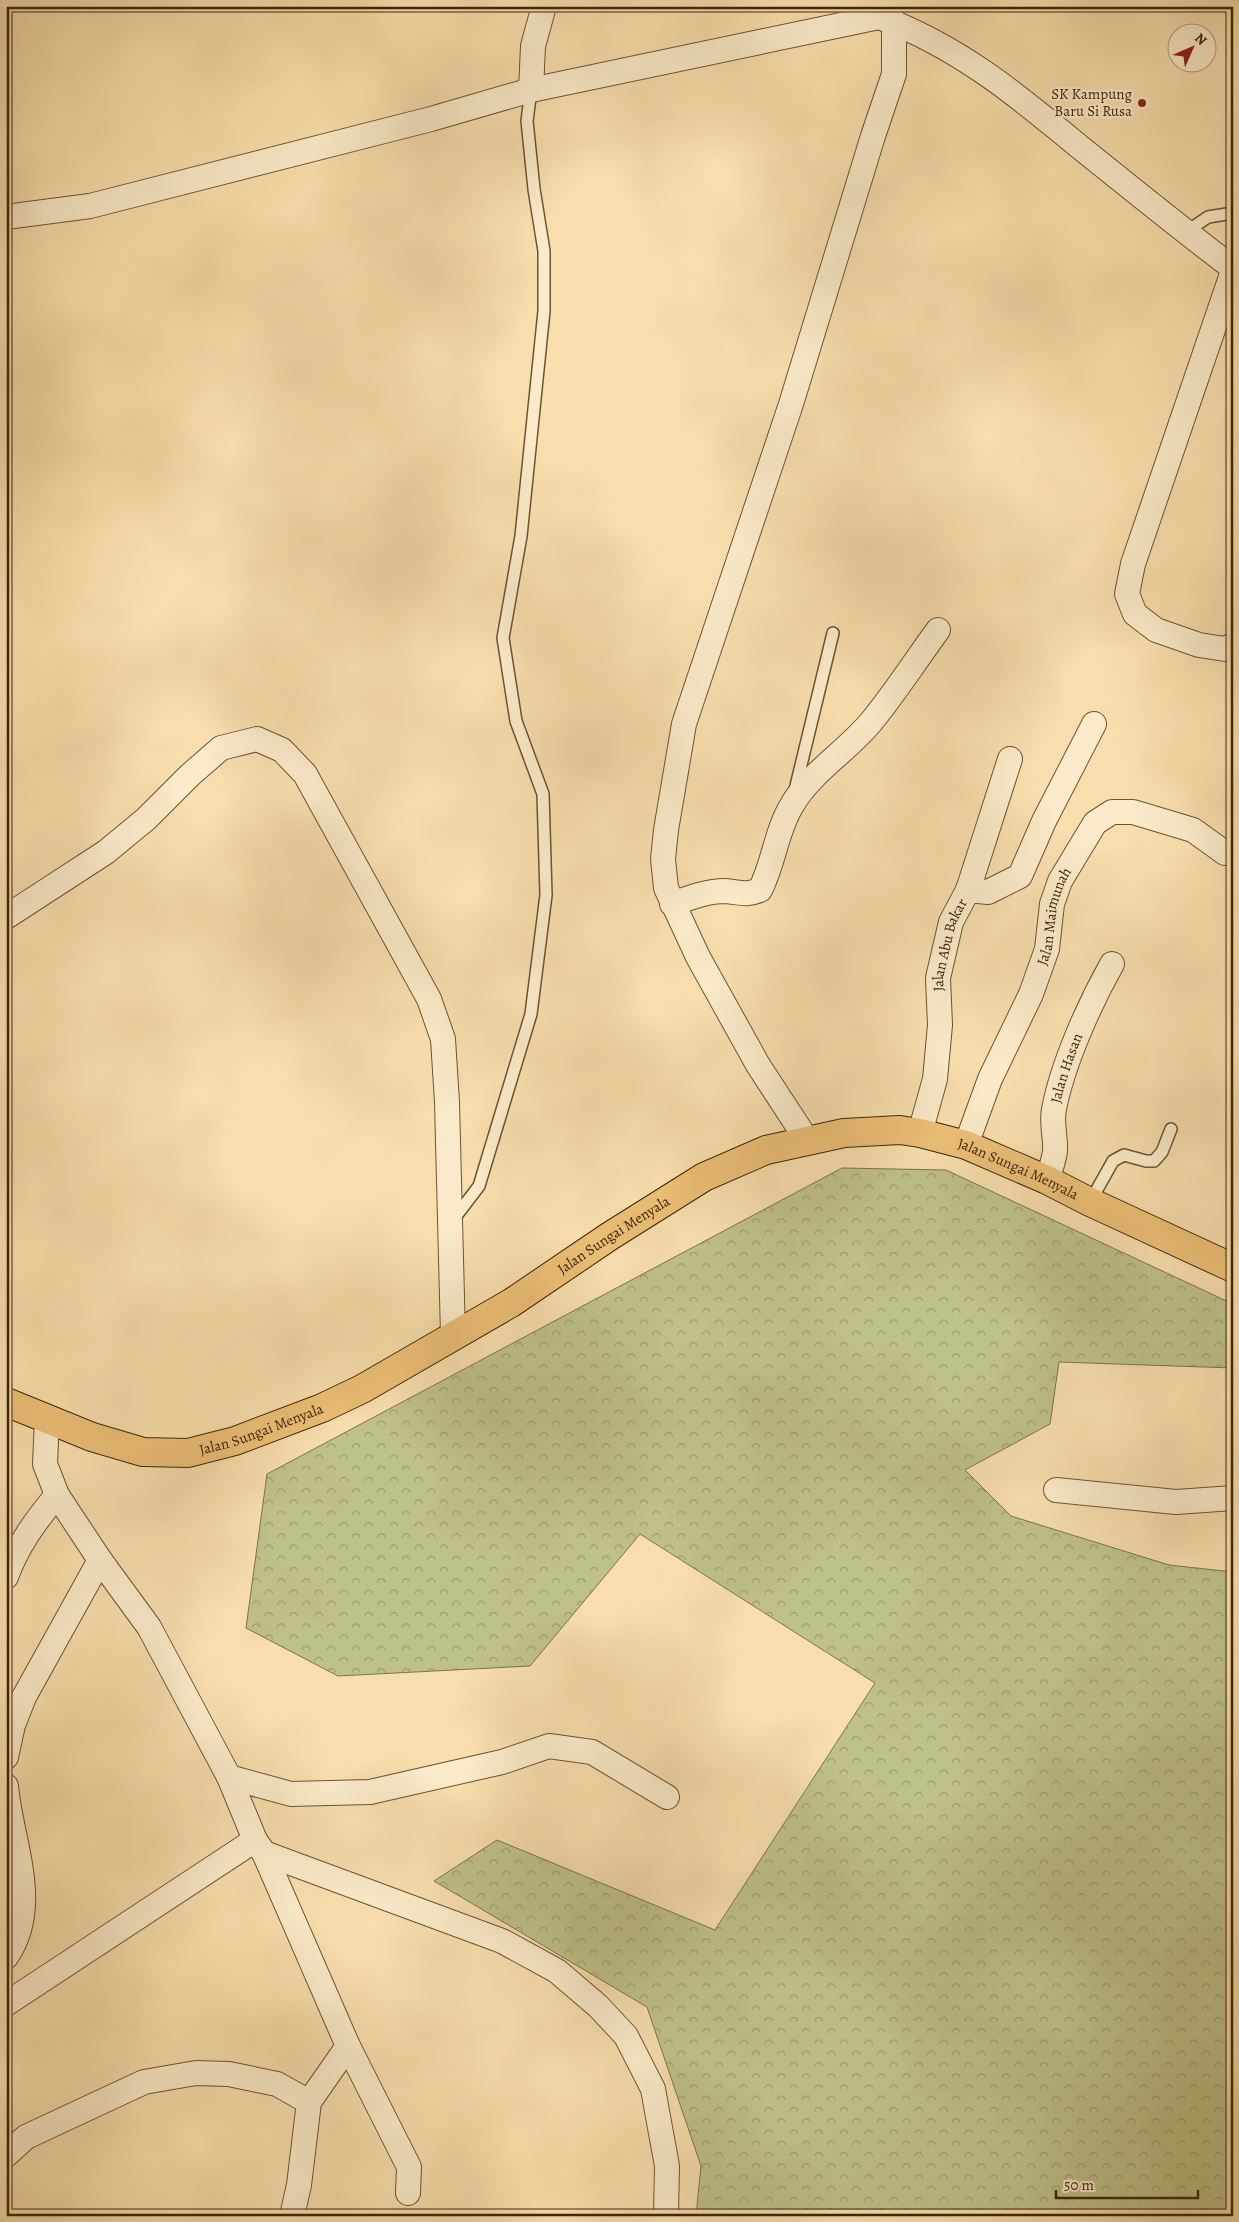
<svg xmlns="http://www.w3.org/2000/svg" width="1239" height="2222" viewBox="0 0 1239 2222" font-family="Alegreya,serif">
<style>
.forest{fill:url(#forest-crowns);stroke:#7e7349}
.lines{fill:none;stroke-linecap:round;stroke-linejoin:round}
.service-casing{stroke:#6c5332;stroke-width:14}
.minor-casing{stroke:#6c5332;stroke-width:26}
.primary-casing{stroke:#3e250a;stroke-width:30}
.service{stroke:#faeac9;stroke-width:11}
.minor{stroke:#faeac9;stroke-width:24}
.primary{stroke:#ecbf76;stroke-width:28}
.poi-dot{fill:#8f2418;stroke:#faeac9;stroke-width:2}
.labels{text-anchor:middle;stroke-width:4.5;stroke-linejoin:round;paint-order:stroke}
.poi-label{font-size:15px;fill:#3e250a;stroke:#faeac9;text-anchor:end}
.street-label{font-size:15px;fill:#3e250a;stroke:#faeac9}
</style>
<defs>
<pattern id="forest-crowns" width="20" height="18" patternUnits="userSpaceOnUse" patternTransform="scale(1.25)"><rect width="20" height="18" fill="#bec188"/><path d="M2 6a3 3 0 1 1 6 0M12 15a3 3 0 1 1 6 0" fill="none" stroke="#9c9d6d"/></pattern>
</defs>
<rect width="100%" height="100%" fill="#f7deac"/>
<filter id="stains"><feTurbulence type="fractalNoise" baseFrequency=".004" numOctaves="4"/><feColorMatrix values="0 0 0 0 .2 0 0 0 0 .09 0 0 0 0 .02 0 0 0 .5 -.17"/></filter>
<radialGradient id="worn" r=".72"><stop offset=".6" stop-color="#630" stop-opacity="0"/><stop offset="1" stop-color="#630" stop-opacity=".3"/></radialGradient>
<path class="forest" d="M842 1168 946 1170 1233 1304V1368L1059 1362 1050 1424 965 1470 1011 1516 1169 1565 1233 1572V2216H696L701 2166 647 2007 434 1881 497 1840 715 1930 875 1683 640 1534 530 1666 338 1676 246 1628 267 1474Z"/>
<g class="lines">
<g class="service-casing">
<path id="service" d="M1186 232 1208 217 1233 213
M795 790 833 633
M1090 1202 1113 1161 1124 1155 1146 1161H1154L1162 1152 1171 1129
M453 1220 479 1186 531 1014 546 895 543 794 516 721 503 638 521 536 544 311V251L534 189 527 121 531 90"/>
</g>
<g class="minor-casing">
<g id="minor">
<path d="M531 90 533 46 544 6"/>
<path d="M6 217 90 206 431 119 531 90 879 17C958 46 1017 95 1081 148 1131 188 1181 229 1233 268"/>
<path d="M1233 271 1133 564 1127 594 1135 614 1156 630 1199 645 1225 649 1233 645"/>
<path d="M968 890 1010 759"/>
<path d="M672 904C689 898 707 891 725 891 740 892 745 896 760 890 774 863 776 831 792 805 811 772 847 751 871 722 895 693 916 660 938 630"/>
<path d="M6 917 106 852 146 819 190 775 221 748 257 739 282 750 305 774 429 999 443 1039 447 1102 453 1336"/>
<path id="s1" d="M920 1133 935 1079 940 1025 938 978 951 922 968 890 988 892 1020 876 1044 821 1094 724"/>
<path d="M807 1140 758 1065 698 957 666 888 663 859 666 830 684 724 791 404 873 136 894 74V22L888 11"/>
<path id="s2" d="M966 1145 990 1079 1031 994 1047 949 1052 904 1060 881 1095 823 1112 812H1133L1193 830 1225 853"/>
<path id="s3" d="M1047 1180C1050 1171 1054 1160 1055 1151 1056 1137 1051 1124 1054 1109 1063 1063 1089 1005 1112 964"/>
<path d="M1056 1490 1176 1502 1233 1498"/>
<path d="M100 1560 149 1627 229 1777 255 1840 264 1853 348 2046 409 2167 408 2193"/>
<path d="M6 1577C17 1546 36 1520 57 1495"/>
<path d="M6 1757 13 1725 24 1697 100 1560 57 1495 45 1464 47 1419"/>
<path d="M229 1777 291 1794 370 1792 502 1762 549 1746 592 1752 667 1797"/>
<path d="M6 1786C11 1842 42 1906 6 1957"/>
<path d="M264 1853 502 1941 557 1971 598 2006 626 2036 653 2089 667 2166 666 2216"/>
<path d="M6 2004 255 1840"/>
<path d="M6 2155 26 2137 144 2082 196 2073 229 2074 277 2084 309 2102"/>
<path d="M292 2216 299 2185 309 2102 348 2046"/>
</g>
</g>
<g class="primary-casing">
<g id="primary">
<path id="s4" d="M6 1402 92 1437 143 1452 188 1453 235 1441 322 1408 362 1389 511 1303 610 1236 704 1177 766 1150 844 1133 900 1130 920 1133 966 1145 1047 1180 1090 1202 1233 1268"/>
</g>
</g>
<use href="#service" class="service"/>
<use href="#minor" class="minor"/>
<use href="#primary" class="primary"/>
</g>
<circle class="poi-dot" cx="1142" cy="103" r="5"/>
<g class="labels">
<g class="poi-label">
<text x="1132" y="99">SK Kampung<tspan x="1132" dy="17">Baru Si Rusa</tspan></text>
</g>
<g class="street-label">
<text dy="5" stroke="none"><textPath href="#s2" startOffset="246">Jalan Maimunah</textPath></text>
<text dy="5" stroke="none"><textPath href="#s1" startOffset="192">Jalan Abu Bakar</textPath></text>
<text dy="5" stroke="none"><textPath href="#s3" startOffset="115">Jalan Hasan</textPath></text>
<text dy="5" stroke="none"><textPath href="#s4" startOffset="1108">Jalan Sungai Menyala</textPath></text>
<text dy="5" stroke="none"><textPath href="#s4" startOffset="672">Jalan Sungai Menyala</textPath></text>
<text dy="5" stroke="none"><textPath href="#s4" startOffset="268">Jalan Sungai Menyala</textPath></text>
</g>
</g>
<rect width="1239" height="2222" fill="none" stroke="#f7deac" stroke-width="25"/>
<rect x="8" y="8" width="1224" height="2207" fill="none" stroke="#3e250a" stroke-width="2.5"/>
<rect x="12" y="12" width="1214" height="2197" fill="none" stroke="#3e250a"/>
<g transform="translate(1192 48) rotate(45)"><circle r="24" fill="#faeac9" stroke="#af9b7d"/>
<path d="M0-4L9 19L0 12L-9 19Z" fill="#8f2418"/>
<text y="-8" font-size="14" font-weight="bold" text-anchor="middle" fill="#3e250a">N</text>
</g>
<path d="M1056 2190v8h142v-8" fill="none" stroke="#3e250a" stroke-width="2.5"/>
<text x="1064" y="2190" font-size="15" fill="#3e250a" stroke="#faeac9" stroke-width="4" paint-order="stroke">50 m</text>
<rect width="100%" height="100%" filter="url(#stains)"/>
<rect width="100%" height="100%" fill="url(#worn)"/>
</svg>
